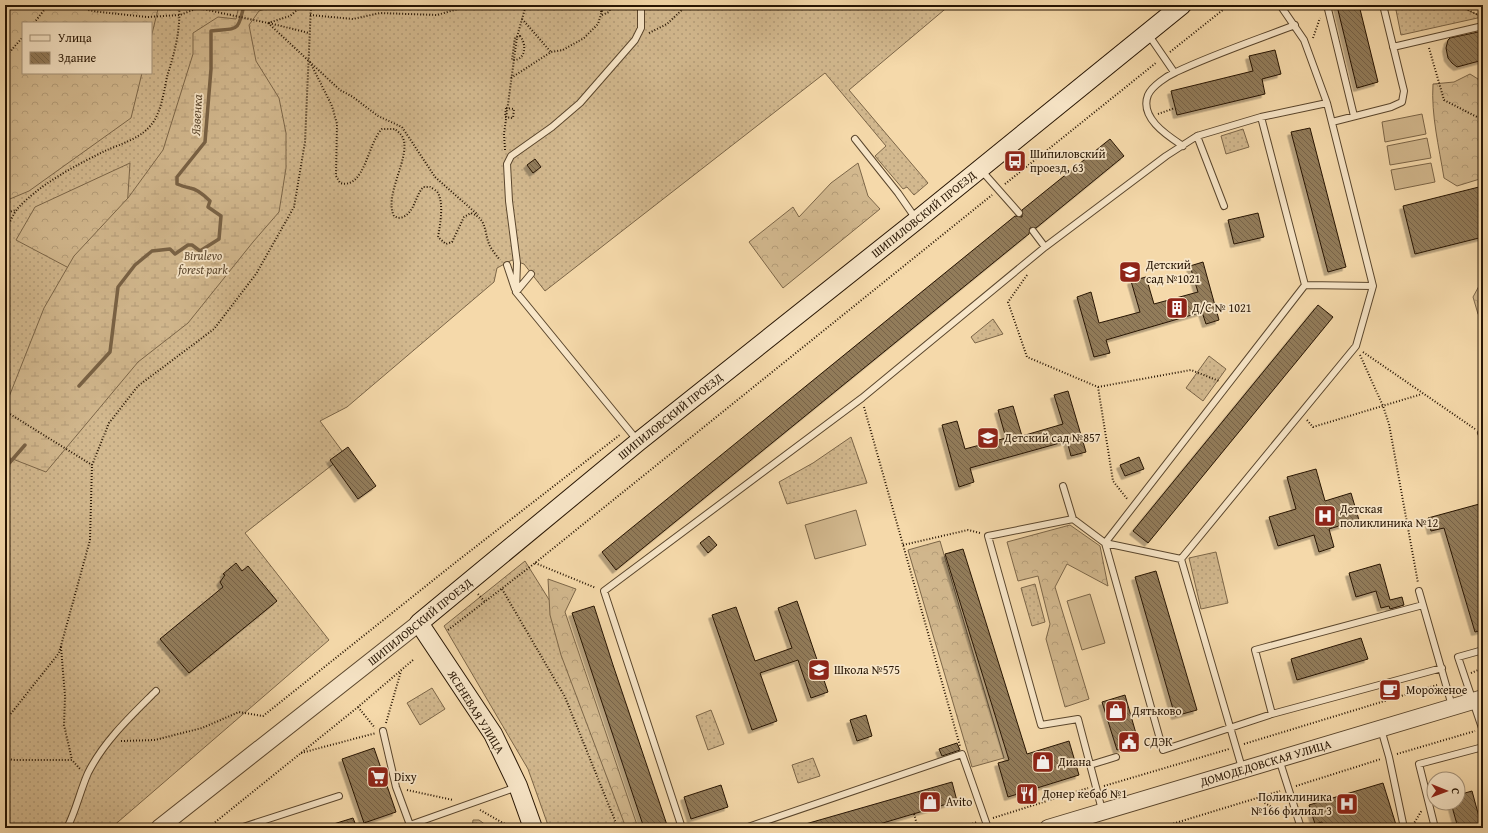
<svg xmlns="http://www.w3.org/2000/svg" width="1488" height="833" viewBox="0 0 1488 833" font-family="'Gentium Book Plus',serif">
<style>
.grass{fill:url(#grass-dots);stroke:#7c6648;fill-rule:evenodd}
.forest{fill:url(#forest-crowns);stroke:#7c6648}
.wetland{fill:url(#wetland-marsh);stroke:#7c6648}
.garden{fill:#d2b88e;stroke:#7c6648}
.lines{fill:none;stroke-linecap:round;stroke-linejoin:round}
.stream{stroke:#796245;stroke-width:3.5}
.building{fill:url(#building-back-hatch);stroke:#271503;filter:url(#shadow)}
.service-casing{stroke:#5a462d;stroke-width:8}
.tertiary-casing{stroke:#5a462d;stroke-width:18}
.secondary-casing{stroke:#271503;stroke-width:20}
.path{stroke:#271503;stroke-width:2;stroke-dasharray:1 2;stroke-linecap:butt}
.service{stroke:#f8e6c8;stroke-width:6}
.tertiary{stroke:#f8e6c8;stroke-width:16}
.secondary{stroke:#f8e6c8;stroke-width:18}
.labels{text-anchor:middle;stroke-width:3.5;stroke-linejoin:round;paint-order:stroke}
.poi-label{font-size:12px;fill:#271503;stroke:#f8e6c8;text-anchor:start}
.street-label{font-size:12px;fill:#271503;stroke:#f8e6c8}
.park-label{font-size:12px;font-style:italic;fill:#5a462d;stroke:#f8e6c8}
.water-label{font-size:13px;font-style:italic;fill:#5d492f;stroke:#f8e6c8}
</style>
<defs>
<pattern id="grass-dots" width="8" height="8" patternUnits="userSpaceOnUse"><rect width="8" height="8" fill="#d2b88e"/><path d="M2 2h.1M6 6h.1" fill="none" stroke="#b49d79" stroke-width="1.8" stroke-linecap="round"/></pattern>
<pattern id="forest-crowns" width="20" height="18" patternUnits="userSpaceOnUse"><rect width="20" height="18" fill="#d2b88e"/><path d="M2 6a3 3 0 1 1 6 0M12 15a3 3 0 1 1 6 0" fill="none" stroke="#b49d79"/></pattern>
<pattern id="wetland-marsh" width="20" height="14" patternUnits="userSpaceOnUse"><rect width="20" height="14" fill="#d2b88e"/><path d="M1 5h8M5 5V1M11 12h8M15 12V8" fill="none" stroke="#b49d79"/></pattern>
<pattern id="building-back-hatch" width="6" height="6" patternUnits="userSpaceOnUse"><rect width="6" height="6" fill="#927b5a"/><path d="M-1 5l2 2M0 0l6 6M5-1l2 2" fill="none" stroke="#776448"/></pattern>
<filter id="shadow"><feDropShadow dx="-3.5" dy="3.5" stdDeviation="0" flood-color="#0004"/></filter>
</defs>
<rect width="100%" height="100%" fill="#f5d9aa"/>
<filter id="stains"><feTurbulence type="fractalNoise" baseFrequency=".005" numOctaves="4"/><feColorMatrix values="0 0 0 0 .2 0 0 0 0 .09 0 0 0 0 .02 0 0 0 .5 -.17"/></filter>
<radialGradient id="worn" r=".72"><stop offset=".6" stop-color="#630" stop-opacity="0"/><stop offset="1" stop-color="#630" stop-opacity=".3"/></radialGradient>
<path class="grass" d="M5 5H950L849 90 928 183 914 195 907 187 903 189 875 156 886 146 825 73 545 291 524 264 512 260 497 268 494 282 347 407 320 421 345 455 245 533 329 640 111 828H5ZM23 23H151V73H23Z
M1395 5H1457L1482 17 1401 35Z
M1243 129 1249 147 1226 154 1221 136Z
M993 319 1003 334 975 343 971 337Z
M1209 356 1226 369 1203 401 1186 388Z
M851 437 867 483 787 504 779 482 813 463Z
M1216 552 1228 603 1201 609 1189 558Z
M525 561 553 606 634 828H549L528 769 444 626Z
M1035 584 1045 622 1032 626 1021 588Z
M432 688 445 709 420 725 407 703Z
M711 710 724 744 708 750 696 716Z
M813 758 820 776 798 783 792 765Z"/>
<path class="forest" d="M5 5H159L151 38V23H23V73H142L131 118 29 191 5 201Z
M1470 74 1478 79 1483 98V178L1457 186 1444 178C1439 147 1431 115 1433 84L1454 82Z
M130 163 126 225 84 276 16 240 35 207Z
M858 163 868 196 880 209 783 288 749 242 793 207 799 217 831 183Z
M1483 283V321L1478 314 1473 297 1479 286Z
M1070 525 1100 546 1108 586 1067 564 1055 587 1089 699 1065 707 1046 639 1050 624 1038 576 1018 581 1007 542Z
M940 541 1004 758 972 767 908 550Z
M548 579 576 589 565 612 638 828H626L561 655 550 615Z
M473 820H479L490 828H472Z"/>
<path class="wetland" d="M234 5H278L259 11 249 25 256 61 279 98 286 133V168L279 212 253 242 188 323 138 362 46 472 5 456V407L44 308 74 256 128 198 163 150 193 54V33L218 17 236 19 238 10Z"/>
<path class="garden" d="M1422 114 1426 134 1385 142 1382 122Z
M1427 138 1431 158 1390 165 1387 146Z
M1431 163 1435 182 1395 190 1391 170Z
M856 510 866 545 815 559 805 525Z
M1090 594 1105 643 1082 650 1067 601Z"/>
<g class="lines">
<path class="stream" d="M79 386 110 352 118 287 135 265 152 251 170 249 175 254 188 245H192L200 251 219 239 221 216 208 207 210 201C205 196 197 189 190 188 185 187 182 186 177 184V177L205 142 211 69V31C238 28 238 33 244 5
M5 468 25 445"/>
</g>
<path class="building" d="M1343 5H1359L1378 82 1357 88 1337 6Z
M1483 31V60L1457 67 1452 63 1448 58 1446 48 1448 40 1450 38Z
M1275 50 1281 74 1262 79 1265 94 1177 115 1171 91 1253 71 1249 56Z
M1310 128 1346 267 1328 272 1291 132Z
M1110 139 1124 156 1036 228H1030L1029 234 1025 237 616 570 602 552 1015 216 1022 217V210Z
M535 159 541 167 533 173 527 165Z
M1483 186V237L1415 254 1403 206Z
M1258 213 1264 237 1234 244 1228 220Z
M1203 262 1219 320 1206 324 1202 312 1106 340 1110 353 1094 357 1077 297 1091 292 1099 323 1140 312 1131 281 1146 277 1154 304 1198 292 1190 266Z
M1318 305 1333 317 1148 543 1133 531Z
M1068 391 1086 452 1071 456 1067 441 970 468 974 482 959 487 942 425 957 421 965 449 1006 438 998 410 1013 406 1022 436 1063 424 1054 395Z
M348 447 376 486 358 499 330 460Z
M1139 457 1144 469 1125 476 1120 465Z
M1316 469 1325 501 1351 493 1359 520 1329 529 1334 547 1319 552 1314 535 1278 546 1269 517 1296 509 1287 477Z
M1483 503V630L1475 632 1444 528 1431 531 1428 518Z
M709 536 717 545 708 553 700 543Z
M963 549 1027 754 1069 741 1079 775 1008 797 998 763 1009 760 945 554Z
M236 563 242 571 248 566 277 601 189 673 160 639 223 587 220 582 225 575 223 574Z
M1380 564 1390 600 1402 597 1404 605 1390 609 1389 606 1381 608 1376 591 1356 597 1349 573Z
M1156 571 1197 710 1175 716 1135 577Z
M797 601 828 692 811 698 798 660 760 673 777 721 752 730 712 615 736 607 755 661 792 648 778 608Z
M594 606 613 665 668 828H644L572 613Z
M1361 638 1368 659 1297 680 1291 659Z
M1125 695 1139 744 1117 750 1102 702Z
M866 715 872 736 857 741 850 720Z
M957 743 960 750 942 756 939 749Z
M374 748 396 812 364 823 342 759Z
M952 782 957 801 866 828H803L802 825Z
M1383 783 1397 828H1324L1322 822 1315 824 1309 805Z
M721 785 728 807 691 819 684 797Z
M1472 791 1482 828H1458L1451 803H1458V795Z
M353 818 357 828H328L327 826Z"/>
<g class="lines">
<g class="service-casing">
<path id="service" d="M1327 5 1354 116
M1148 34 1174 72
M1393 47 1483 26
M1261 117 1305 285 1105 543 1163 750 1272 714 1442 668
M1332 122 1391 107 1402 102 1404 91 1383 5
M1197 136 1224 206
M855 139 898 193 916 219
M1183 146C1168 136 1139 118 1148 95 1152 86 1167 76 1176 72 1214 54 1256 40 1295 25
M981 170 1019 213
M1033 231 1045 247
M507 265 515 289
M1305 285 1373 286
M516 292 531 274
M1483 432 1481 433 1483 435
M637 440 516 292 517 263 509 201 507 164 511 156 552 127 580 103 635 40 641 28V5
M1063 486 1073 519 1105 543 1181 559
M1073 519 988 536 1041 725 1078 719 1102 810
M1419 591 1452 706
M1483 650 1458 657 1483 731
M1272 714 1255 650 1423 605
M1381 729 1389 757 1404 828
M383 731 396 787 410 825 402 828
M1279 759 1301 828
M1090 765 1116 757
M1242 768 1181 559 1356 346 1373 286 1327 103 1304 40 1280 5
M67 828C76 811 80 791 88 773 104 741 131 716 156 691
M240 828 339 796
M411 828 410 825 517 787
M682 828 604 591 862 398 1045 247 1166 156 1197 136 1261 117 1327 103
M745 828 962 754 988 828
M1435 828 1419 764 1483 747"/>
</g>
<g class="tertiary-casing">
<g id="tertiary">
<path d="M159 828 419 623"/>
<path id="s1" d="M1048 828 1483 698"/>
</g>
</g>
<g class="secondary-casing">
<g id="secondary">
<path id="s2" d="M533 828 518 786 493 734 419 623 638 442 917 220 1182 5"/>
</g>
</g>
<path class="path" d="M81 5 88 10 100 12 147 17 180 15 198 8 268 23 290 16 303 5
M1457 5 1483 17
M601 12 602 5
M310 15 353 19 380 13 437 15 472 5
M602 15 609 12 612 5
M522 19 551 52
M34 23 48 5
M268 23 340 90 353 97 378 116 402 127 435 177 478 215
M269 23 309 33
M649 33 667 24 687 5
M520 36C527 44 526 61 512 60L515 37Z
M1313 38 1320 18
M1429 48 1444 100 1479 118 1483 135
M1170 52 1229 5
M5 57 23 37
M310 62 332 106 337 124 336 176 340 183C365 190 367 144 382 129H395C397 131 400 133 402 136 413 154 383 195 394 216L398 218C414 217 414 198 423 187H430C432 188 437 191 438 193 444 204 440 226 438 237L446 244 452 242 464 217 471 213C487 219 484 231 489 244 491 249 496 255 500 260
M511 78 551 52 563 50 584 38 598 24 604 5
M506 108 514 109 513 118 505 117Z
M1158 114 1175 108
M505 150 504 134 517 37 526 5
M1005 184 1157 62
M5 213 16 210
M5 232C9 224 13 214 18 208 40 184 78 164 107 150 121 144 141 138 151 125 162 112 164 89 168 73 175 52 181 27 179 5
M1027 275 1008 302 1027 357 1098 387 1113 481 1128 500
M1363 352 1475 429
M1360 355 1383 406 1389 424 1418 583
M1098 387 1191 370 1219 381
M864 407 960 746
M5 411 92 465
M1307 420 1313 427 1422 394
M903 545 968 530 980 533
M535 563 596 588
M502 589 565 697 618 828
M478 594 485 602
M448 630 535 563 992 195
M61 647 65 696 64 725 72 760
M1482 669 1483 675
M1471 673 1483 668
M358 707 375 728
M5 721 59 653 90 540 92 465 109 423 138 386 214 329 256 274 294 207 305 142 311 5
M386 723 401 671
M121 741 155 740 202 728 239 712 263 716 456 562 621 434
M1244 744 1437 685
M301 753 376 733
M1397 754 1475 731
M5 758 13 760H72L80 769
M1104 786 1229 749
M1296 786 1381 759
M407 790 453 800
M1257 798 1289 818
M480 810 512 828
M914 814 918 828
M993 818 1088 788
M502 823 503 828
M1413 825 1422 810
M208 828 358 707 413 660
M958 828 978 822
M1159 828 1280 791"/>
<use href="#service" class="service"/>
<use href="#tertiary" class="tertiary"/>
<use href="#secondary" class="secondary"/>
</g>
<defs>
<g id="bus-square" transform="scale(1.15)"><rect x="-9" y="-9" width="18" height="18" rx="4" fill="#8f2418" stroke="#f8e6c8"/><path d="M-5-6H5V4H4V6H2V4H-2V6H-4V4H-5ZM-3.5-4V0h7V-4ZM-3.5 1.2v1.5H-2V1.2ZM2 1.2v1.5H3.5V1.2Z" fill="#fff"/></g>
<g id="school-square" transform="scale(1.15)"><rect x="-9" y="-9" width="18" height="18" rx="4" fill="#8f2418" stroke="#f8e6c8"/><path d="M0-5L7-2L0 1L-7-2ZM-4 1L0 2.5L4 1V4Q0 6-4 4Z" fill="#fff"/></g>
<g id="building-square" transform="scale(1.15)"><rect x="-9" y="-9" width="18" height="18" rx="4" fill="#8f2418" stroke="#f8e6c8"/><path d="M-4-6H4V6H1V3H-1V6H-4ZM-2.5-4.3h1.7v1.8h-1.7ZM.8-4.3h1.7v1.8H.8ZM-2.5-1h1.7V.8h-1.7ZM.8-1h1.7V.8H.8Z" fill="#fff"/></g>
<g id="hospital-square" transform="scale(1.15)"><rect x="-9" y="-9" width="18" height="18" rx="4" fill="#8f2418" stroke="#f8e6c8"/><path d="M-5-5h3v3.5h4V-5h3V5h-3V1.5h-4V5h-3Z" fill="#fff"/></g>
<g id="cafe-square" transform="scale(1.15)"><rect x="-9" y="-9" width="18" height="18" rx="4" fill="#8f2418" stroke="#f8e6c8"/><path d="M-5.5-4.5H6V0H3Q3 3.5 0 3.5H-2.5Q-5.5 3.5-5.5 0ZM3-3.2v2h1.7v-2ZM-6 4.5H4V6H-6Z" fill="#fff"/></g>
<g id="shop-square" transform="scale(1.15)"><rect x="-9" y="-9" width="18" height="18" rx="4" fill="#8f2418" stroke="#f8e6c8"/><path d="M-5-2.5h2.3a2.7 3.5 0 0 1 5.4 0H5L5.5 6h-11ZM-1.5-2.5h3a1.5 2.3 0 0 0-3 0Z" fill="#fff"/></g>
<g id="civic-square" transform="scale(1.15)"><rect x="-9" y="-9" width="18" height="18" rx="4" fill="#8f2418" stroke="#f8e6c8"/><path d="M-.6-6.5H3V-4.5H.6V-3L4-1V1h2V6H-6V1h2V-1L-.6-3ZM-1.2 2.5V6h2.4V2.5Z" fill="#fff"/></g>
<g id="supermarket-square" transform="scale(1.15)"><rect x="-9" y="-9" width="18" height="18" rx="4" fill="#8f2418" stroke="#f8e6c8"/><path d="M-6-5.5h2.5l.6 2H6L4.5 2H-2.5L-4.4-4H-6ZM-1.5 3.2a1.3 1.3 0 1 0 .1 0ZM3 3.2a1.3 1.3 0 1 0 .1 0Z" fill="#fff"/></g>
<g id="restaurant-square" transform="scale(1.15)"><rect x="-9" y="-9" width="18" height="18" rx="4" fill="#8f2418" stroke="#f8e6c8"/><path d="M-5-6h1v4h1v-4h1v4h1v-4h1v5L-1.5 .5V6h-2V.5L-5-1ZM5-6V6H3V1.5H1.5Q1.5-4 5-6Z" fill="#fff"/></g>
</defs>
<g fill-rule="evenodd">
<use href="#bus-square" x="1015" y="161"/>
<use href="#school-square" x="1130" y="272"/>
<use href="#building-square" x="1177" y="308"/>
<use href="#school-square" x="988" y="438"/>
<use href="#hospital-square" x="1325" y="516"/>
<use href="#school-square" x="819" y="670"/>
<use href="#cafe-square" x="1390" y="690"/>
<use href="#shop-square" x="1116" y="711"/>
<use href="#civic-square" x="1129" y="742"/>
<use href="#shop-square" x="1043" y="762"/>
<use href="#supermarket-square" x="378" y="777"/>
<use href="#restaurant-square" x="1027" y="794"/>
<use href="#shop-square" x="930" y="802"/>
<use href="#hospital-square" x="1347" y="804"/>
</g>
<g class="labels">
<g class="poi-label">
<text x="1030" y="158">Шипиловский<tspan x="1030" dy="14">проезд, 63</tspan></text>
<text x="1146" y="269">Детский<tspan x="1146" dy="14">сад №1021</tspan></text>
<text x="1192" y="312">Д/C № 1021</text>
<text x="1004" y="442">Детский сад №857</text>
<text x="1340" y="513">Детская<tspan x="1340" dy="14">поликлиника №12</tspan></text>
<text x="834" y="674">Школа №575</text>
<text x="1406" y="694">Мороженое</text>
<text x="1132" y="715">Дятьково</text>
<text x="1144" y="746">СДЭК</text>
<text x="1058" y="766">Диана</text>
<text x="394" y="781">Dixy</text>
<text x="1042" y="798">Донер кебаб №1</text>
<text x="1332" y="801" text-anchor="end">Поликлиника<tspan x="1332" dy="14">№166 филиал 3</tspan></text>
<text x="946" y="806">Avito</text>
</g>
<g class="street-label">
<text dy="4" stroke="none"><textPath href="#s2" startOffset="885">ШИПИЛОВСКИЙ ПРОЕЗД</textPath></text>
<text dy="4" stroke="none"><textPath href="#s2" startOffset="561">ШИПИЛОВСКИЙ ПРОЕЗД</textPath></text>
<text transform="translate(420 622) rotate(-39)" y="4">ШИПИЛОВСКИЙ ПРОЕЗД</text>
<text transform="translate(476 712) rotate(58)" y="4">ЯСЕНЕВАЯ УЛИЦА</text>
<text dy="4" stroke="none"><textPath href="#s1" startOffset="227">ДОМОДЕДОВСКАЯ УЛИЦА</textPath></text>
</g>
<g class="park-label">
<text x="203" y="260">Birulevo<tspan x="203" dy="14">forest park</tspan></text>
</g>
<g class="water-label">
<text transform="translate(196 115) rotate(-87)" y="5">Язвенка</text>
</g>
</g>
<rect width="1488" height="833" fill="none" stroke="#f5d9aa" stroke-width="20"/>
<rect x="6" y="6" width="1476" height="821" fill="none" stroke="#271503" stroke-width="2"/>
<rect x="10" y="10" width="1468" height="813" fill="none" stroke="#271503"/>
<rect x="22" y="22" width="130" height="52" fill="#f8e6c8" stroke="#a49279"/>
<rect x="30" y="35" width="20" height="6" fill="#f8e6c8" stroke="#a49279"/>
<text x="58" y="42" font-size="12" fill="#271503">Улица</text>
<rect x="30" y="52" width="20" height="12" fill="url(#building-back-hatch)" stroke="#a49279"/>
<text x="58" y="62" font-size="12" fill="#271503">Здание</text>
<g transform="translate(1446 791) rotate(91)"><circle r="19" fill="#f8e6c8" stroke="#a49279"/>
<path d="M0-3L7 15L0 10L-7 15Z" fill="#8f2418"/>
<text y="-6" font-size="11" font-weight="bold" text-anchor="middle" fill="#271503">С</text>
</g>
<rect width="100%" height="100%" filter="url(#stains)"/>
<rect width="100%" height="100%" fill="url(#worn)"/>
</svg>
